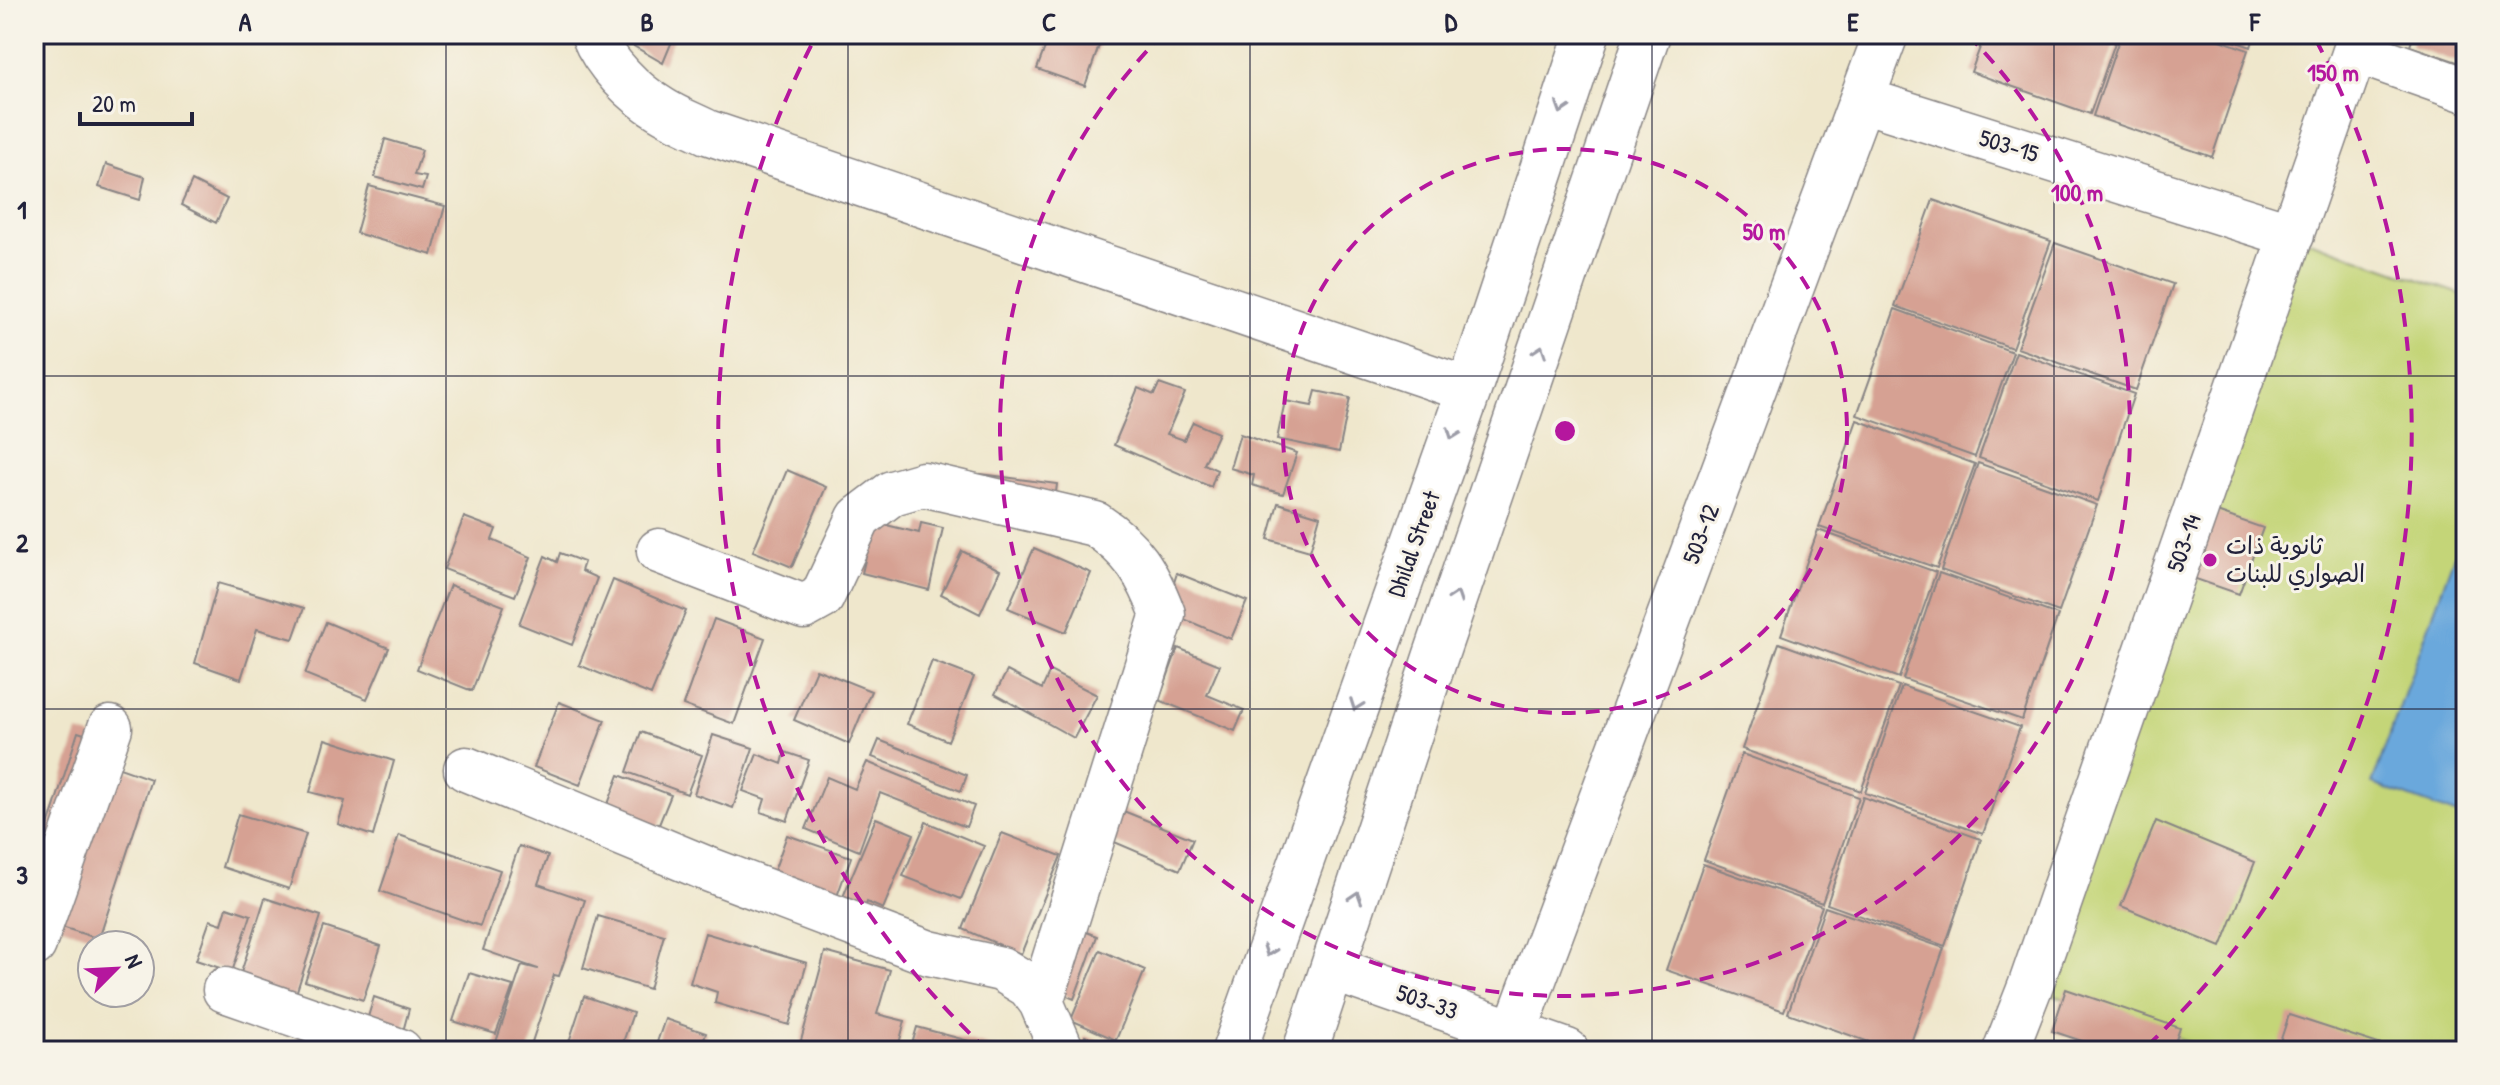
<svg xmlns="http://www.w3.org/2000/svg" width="2500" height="1085" viewBox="0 0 2500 1085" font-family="'Patrick Hand','Playpen Sans Arabic',sans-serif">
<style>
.green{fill:#c4d578;stroke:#737c5a;stroke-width:2}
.water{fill:#6aa8dc;stroke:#46658c;stroke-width:2}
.building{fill:#d6a193}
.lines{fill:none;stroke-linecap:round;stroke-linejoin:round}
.minor-casing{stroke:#888484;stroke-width:47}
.minor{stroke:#fff;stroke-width:44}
.oneway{stroke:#9c9ca7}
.grid{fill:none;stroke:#22223b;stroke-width:2;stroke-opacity:0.55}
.ring{fill:none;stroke:#b5179e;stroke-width:4;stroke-dasharray:14 10}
.poi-dot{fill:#b5179e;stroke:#f7f3e8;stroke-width:3}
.labels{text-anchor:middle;stroke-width:6;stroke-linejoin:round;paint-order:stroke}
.street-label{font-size:24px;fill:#22223b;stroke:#f7f3e8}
.poi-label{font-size:24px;fill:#22223b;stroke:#f7f3e8;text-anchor:start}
.centre{fill:#b5179e;stroke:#f7f3e8;stroke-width:4}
.ring-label{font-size:24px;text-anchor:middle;font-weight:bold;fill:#b5179e;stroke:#f7f3e8;stroke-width:6;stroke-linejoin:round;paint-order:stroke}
.neatline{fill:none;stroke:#22223b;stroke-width:3}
.grid-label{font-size:26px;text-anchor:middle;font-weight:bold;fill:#22223b}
</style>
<rect width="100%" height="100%" fill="#f7f3e8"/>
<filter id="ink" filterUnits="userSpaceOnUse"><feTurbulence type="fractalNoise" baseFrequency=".0125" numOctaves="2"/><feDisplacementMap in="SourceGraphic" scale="16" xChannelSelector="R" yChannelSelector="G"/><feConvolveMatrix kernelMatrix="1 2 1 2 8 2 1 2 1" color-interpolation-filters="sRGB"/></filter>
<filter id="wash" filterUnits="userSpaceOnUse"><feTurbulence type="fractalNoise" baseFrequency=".006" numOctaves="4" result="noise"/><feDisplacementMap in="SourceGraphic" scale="32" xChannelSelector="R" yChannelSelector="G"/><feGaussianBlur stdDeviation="1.8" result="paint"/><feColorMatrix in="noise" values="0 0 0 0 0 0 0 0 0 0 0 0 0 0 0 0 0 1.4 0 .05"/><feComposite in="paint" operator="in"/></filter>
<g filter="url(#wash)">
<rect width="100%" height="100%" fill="#efe7cc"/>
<path class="green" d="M2292 235 2466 296V1051H2212L2030 987Z"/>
<path class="water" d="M2466 522V818L2372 784Z"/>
<g id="blocks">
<path class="building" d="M613 34H675L663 63Z
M1050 34H1084L1101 40 1085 86 1037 69Z
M1985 34H2118L2090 114 1971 72Z
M2121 34H2204L2248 50 2212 157 2093 116Z
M2214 34H2255L2251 47Z
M2414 34H2466V65L2410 46Z
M385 139 422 150 414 175 426 177 422 190 375 177Z
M106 164 145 177 140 200 99 187Z
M192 181 227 199 216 223 181 205Z
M369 186 445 206 432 255 356 233Z
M1933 200 2051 241 2012 348 1895 306Z
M2055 243 2173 284 2136 390 2017 348Z
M1895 309 2013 352 1975 457 1857 415Z
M2016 352 2134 394 2098 501 1979 458Z
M1159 384 1185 393 1167 434 1184 440 1193 422 1218 433 1204 464 1217 470 1211 487 1114 445 1138 388 1154 395Z
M1316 391 1350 398 1339 452 1277 439 1285 401 1312 406Z
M1857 420 1975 464 1937 568 1819 527Z
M1240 434 1297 453 1283 494 1252 485 1254 475 1230 468Z
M1978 463 2097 505 2059 612 1941 570Z
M787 470 826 487 792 567 753 551Z
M981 474 1057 484 1054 509 979 500Z
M1278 503 1320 516 1310 551 1268 539Z
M2214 511 2263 528 2239 594 2190 577Z
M464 517 496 529 492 540 531 557 515 596 444 569Z
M874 522 919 533 921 523 943 528 929 590 862 573Z
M1818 530 1936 572 1899 678 1781 635Z
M1034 548 1091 573 1066 632 1008 608Z
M962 551 1000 570 980 614 941 594Z
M560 553 584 562 581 571 597 578 572 645 519 624 545 556 557 562Z
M1177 573 1247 601 1231 639 1165 611Z
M1939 573 2058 615 2022 720 1903 679Z
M613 580 686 611 651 695 579 665Z
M218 583 304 608 293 639 257 629 241 679 195 663Z
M450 585 504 606 472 691 417 669Z
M714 619 765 638 734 724 683 705Z
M326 622 389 648 367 699 305 674Z
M1779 643 1899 686 1861 791 1742 749Z
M1178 648 1220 665 1207 695 1244 710 1235 731 1159 700Z
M932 661 974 677 948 741 907 724Z
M816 669 871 691 849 744 794 720Z
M1007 671 1042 689 1050 671 1097 695 1074 738 995 694Z
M1902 686 2020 727 1983 834 1865 793Z
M559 702 605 720 580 785 534 767Z
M78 732 118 745 111 765 151 779 99 939 34 918V870Z
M641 732 702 755 687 794 627 772Z
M713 735 753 748 733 808 694 794Z
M325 739 394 761 373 836 338 824 345 801 310 792Z
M879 740 967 775 961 791 872 757Z
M785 752 809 760 787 821 761 812 765 799 743 791 757 754 782 764Z
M1742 754 1859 797 1822 903 1704 860Z
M867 762 974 806 966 827 880 793 859 851 806 829 827 777 855 789Z
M619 775 671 795 656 832 605 812Z
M1863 797 1981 839 1945 946 1827 904Z
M1116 808 1193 839 1180 870 1105 838Z
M238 814 306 834 289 889 222 867Z
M876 818 914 834 883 909 867 902 863 913 840 904Z
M2156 821 2255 862 2221 947 2121 906Z
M926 822 984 846 961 899 903 876Z
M1002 833 1061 856 1021 954 963 929Z
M399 835 500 870 480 926 380 891Z
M787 835 851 857 836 899 772 877Z
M519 846 548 856 538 884 585 900 559 976 554 975 529 1051H493L522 965 538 969 483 950Z
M1703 864 1822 906 1784 1011 1666 970Z
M265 898 321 916 294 1000 238 982Z
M227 907 251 915 232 972 196 960 210 920 222 924Z
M1825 907 1944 948 1908 1051H1894L1788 1013Z
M598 916 664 935 649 989 583 968Z
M324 927 381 946 363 1000 305 981Z
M1073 927 1097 936 1074 999 1050 989Z
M705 933 807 963 789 1025 715 1003 717 992 690 983Z
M1100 950 1145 970 1116 1040 1071 1020Z
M825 952 890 970 877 1014 905 1021 897 1051H809L799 1048Z
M469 973 513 986 496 1034 453 1021Z
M2066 989 2180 1028 2172 1051H2112L2052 1031Z
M584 996 633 1013 620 1051H566Z
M374 997 409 1009 401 1039 365 1027Z
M2289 1015 2397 1050V1051H2277Z
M665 1019 706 1033 699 1051H654Z
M917 1027 1002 1050V1051H910Z
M1085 1036 1126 1051H1081Z"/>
</g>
</g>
<g filter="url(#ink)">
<use href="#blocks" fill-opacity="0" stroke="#888484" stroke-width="2"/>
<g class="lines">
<g class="minor-casing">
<path id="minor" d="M593 34C604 63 634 93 661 109 675 118 691 124 707 132L1469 390
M2356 51 2466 90
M1863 100 2292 235
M659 551 804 607 822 597 859 518 892 493 923 484 1095 524C1133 549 1147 572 1163 614L1041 1002
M466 769 705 868 929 953 1001 969 1029 986 1041 1002 1062 1051
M34 944 110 728
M1333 969 1567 1051
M225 990 400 1051
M1514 1033 1886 34
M1234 1051 1469 390 1587 34
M1305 1051 1435 658 1648 34
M2005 1051 2030 987 2361 34"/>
</g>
<use href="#minor" class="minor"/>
</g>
<defs><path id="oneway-chevron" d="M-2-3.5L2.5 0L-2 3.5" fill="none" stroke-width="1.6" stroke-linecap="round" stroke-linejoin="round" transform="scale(2)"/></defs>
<g class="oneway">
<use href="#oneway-chevron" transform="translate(1562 108) rotate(108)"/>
<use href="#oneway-chevron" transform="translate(1540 351) rotate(-71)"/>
<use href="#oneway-chevron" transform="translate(1453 434) rotate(110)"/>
<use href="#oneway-chevron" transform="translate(1456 597) rotate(-71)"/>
<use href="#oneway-chevron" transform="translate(1356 705) rotate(110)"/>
<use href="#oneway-chevron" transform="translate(1356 897) rotate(-72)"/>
<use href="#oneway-chevron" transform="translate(1269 951) rotate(110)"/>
</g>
</g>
<path class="grid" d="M446 34V1051M848 34V1051M1250 34V1051M1652 34V1051M2054 34V1051M34 376H2466M34 709H2466"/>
<g class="ring">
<circle cx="1565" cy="431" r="282"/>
<path d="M1968 35A565 565 0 1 1 1162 35"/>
<path d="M987 1050A847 847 0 0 1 814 40M2316 40A847 847 0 0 1 2143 1050"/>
</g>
<circle class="poi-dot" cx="2210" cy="560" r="8"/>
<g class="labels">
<g class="street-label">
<text transform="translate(2009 146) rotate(17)" y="8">503-15</text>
<text transform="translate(1701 534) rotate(-69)" y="8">503-12</text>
<text transform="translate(2184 543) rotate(-71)" y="8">503-14</text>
<text transform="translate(1414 544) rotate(-70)" y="8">Dhilal Street</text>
<text transform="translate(1427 1002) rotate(19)" y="8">503-33</text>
</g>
<g class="poi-label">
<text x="2226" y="554">ثانوية ذات<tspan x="2226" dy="28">الصواري للبنات</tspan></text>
</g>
</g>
<circle cx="1565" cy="431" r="12" class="centre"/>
<g class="ring-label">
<text x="2333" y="81">150 m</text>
<text x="2077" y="201">100 m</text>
<text x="1764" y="240">50 m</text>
</g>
<rect width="2500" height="1085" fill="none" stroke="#f7f3e8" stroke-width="88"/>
<g transform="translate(116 969) rotate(66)"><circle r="38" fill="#f7f3e8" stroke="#a29fa3" stroke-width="2"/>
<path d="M0-6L14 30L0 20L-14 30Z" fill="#b5179e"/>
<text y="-12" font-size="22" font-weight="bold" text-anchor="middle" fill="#22223b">N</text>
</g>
<path d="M80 112v12h112v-12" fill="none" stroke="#22223b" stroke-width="4"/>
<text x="92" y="112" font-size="24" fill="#22223b" stroke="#f7f3e8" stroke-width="6" paint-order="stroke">20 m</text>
<rect x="44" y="44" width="2412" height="997" class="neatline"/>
<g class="grid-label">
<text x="245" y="31">A</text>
<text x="647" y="31">B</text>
<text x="1049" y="31">C</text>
<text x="1451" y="31">D</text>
<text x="1853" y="31">E</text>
<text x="2255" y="31">F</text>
<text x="22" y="219">1</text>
<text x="22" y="552">2</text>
<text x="22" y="884">3</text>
</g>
</svg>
